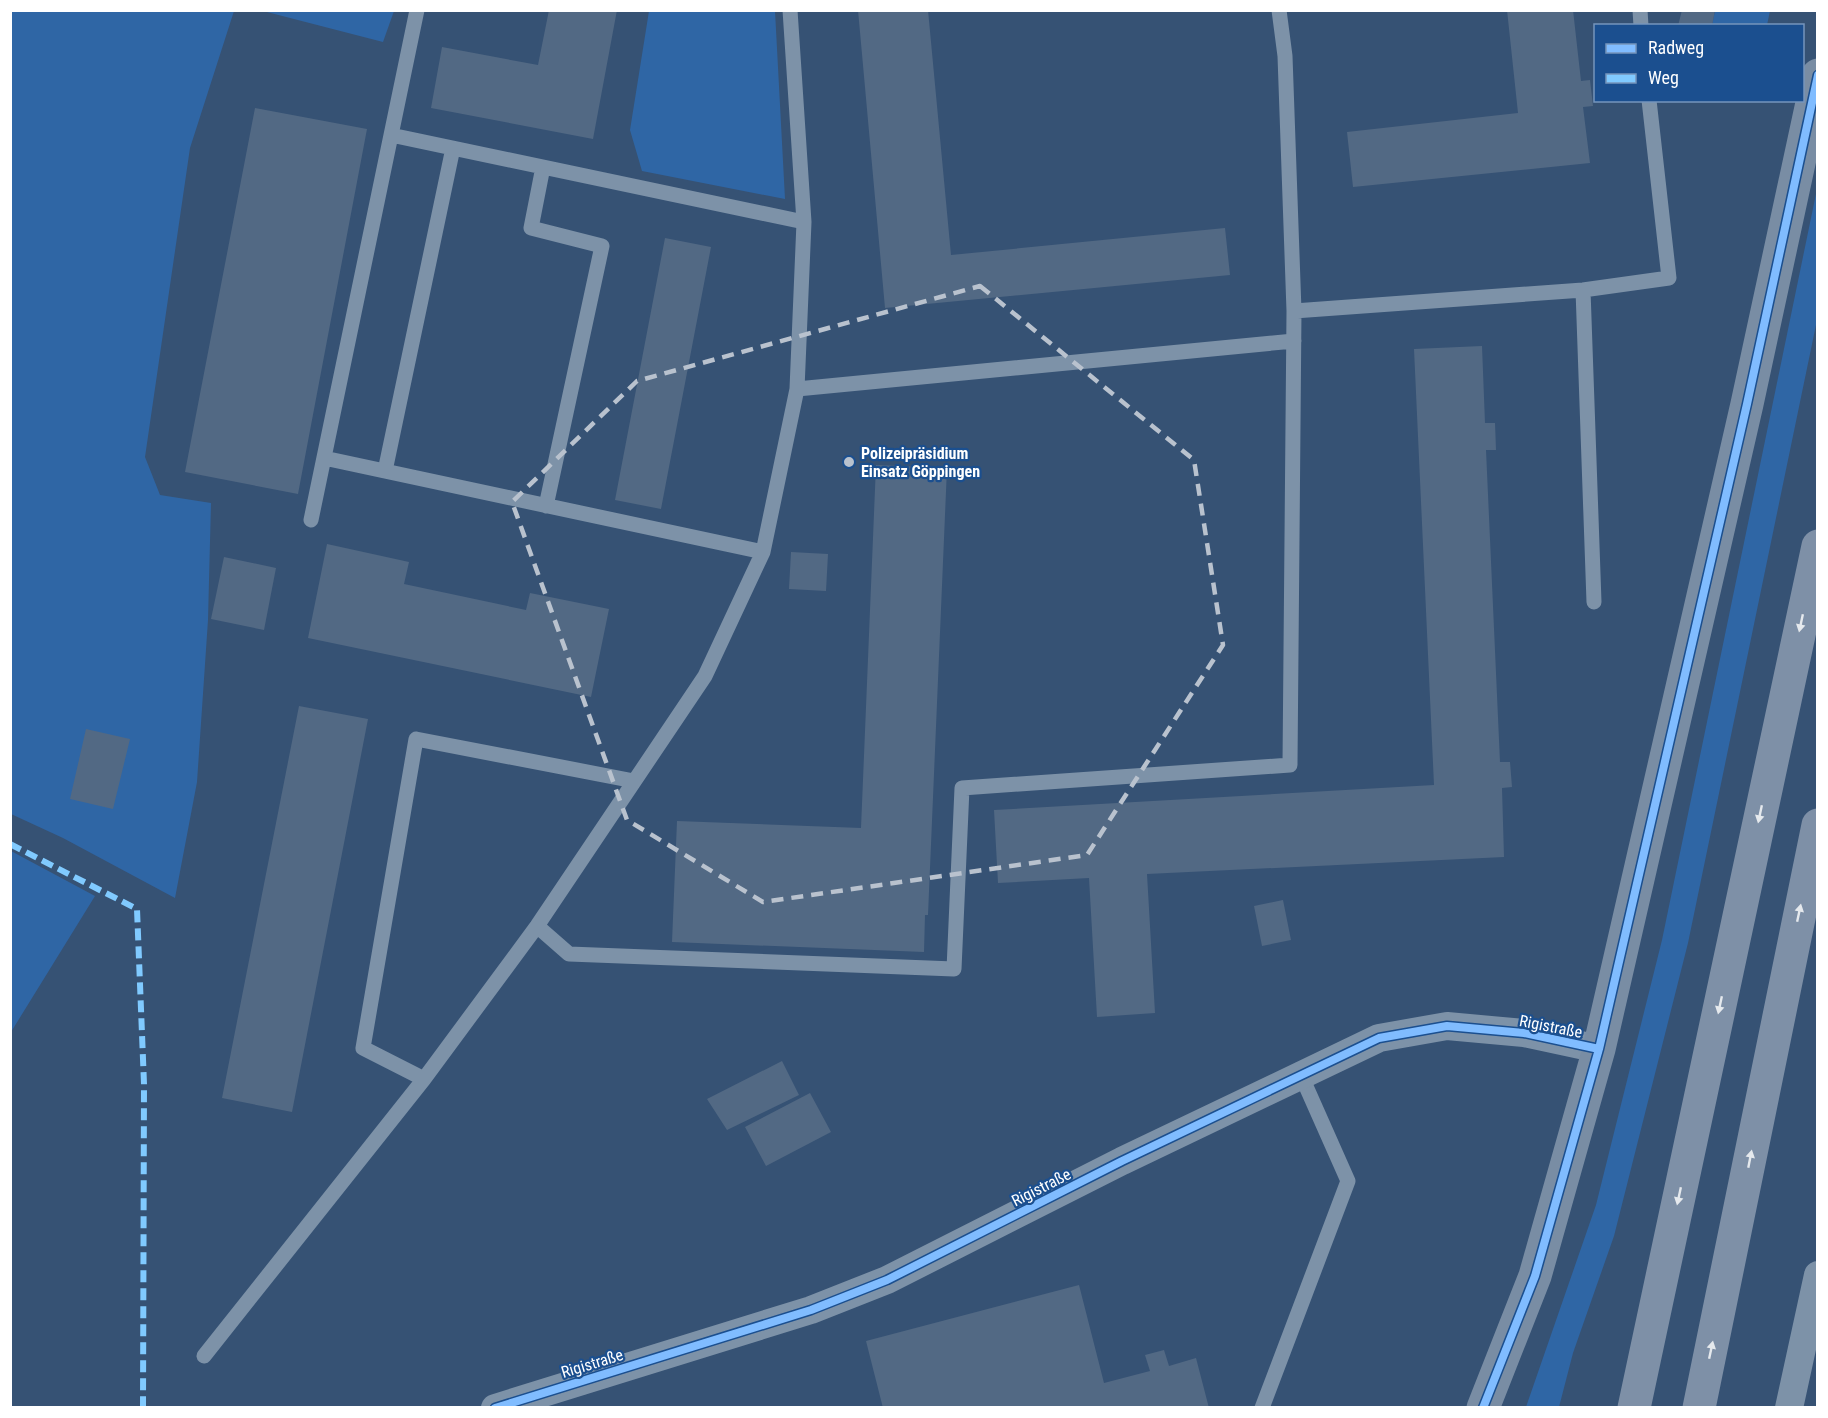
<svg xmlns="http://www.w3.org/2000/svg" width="1828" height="1418" viewBox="0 0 1828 1418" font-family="'Roboto Condensed',sans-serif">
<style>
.green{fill:#2f66a5}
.building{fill:#526984}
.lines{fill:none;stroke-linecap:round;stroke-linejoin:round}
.service{stroke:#7d92a8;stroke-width:15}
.minor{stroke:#7d92a8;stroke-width:28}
.secondary{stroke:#798da4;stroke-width:33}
.trunk{stroke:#7e90a7;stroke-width:33}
.quiet{stroke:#80caff;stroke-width:6;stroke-dasharray:12 6;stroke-linecap:butt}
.cycleway-casing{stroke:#1b4f8f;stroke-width:11}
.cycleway{stroke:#80bcff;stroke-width:8}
.oneway{fill:#e5e9ed}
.marked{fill:none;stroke:#b9c2ce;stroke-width:4.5;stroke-dasharray:12 8;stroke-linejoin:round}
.poi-dot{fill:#b9c2ce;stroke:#1b4f8f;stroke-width:2}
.labels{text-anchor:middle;stroke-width:4.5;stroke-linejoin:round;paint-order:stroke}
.poi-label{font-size:16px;font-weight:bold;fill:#fff;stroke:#1b4f8f;text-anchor:start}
.street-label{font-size:16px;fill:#fff;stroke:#1b4f8f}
</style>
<rect width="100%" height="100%" fill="#365274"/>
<path class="green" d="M10 11H234L190 148 145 457 160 495 211 503 208 620 197 782 175 898 63 838 11 814Z
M263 11H394L383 42Z
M649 11H775L785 199 642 171 630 130Z
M1715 11V10L1770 11 1767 25H1712Z
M1817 189V320L1688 943 1614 1236 1573 1353 1559 1407H1526L1596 1205 1662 940Z
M11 851 95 896 11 1032Z"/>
<path class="building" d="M549 10H617L593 139 431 108 442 47 538 65Z
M858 10H928L951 255 1225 228 1230 275 885 308Z
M1507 10H1573L1581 81 1590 80 1593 106 1583 107 1590 163 1353 187 1347 132 1518 113Z
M1682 10H1715L1712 26H1678Z
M255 108 367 129 298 494 185 472Z
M665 238 711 247 661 509 615 500Z
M1482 346 1485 423H1495L1496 450H1486L1500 762H1510L1512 787 1502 788 1504 857 1147 874 1155 1013 1097 1017 1089 878 998 883 994 810 1434 785 1414 349Z
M876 465 947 468 928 915H925L924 952 672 942 677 821 861 828Z
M327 544 409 562 404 584 526 610 530 593 609 609 591 697 308 638Z
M791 552 828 554 826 591 789 589Z
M224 557 276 568 264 630 211 619Z
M299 706 368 719 292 1112 222 1098Z
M86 729 130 739 113 809 70 799Z
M1283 900 1291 940 1262 946 1254 906Z
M782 1061 799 1095 727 1130 707 1099Z
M810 1093 831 1132 766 1166 745 1127Z
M1079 1285 1104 1383 1150 1371 1145 1355 1164 1350 1169 1366 1196 1358 1209 1408H883L866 1341Z"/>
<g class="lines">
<path class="service" d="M790 10 804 222 797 389 1294 341
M1640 10 1641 26
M391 135 804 222
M543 167 531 228 602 246 546 506
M1583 290 1594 602
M1294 311 1583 290 1669 278 1649 100
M324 458 763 552
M385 471 453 148
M311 520 417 10
M537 926 569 954 954 969 962 788 1290 765 1294 311 1285 56 1279 10
M424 1079 363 1048 416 739 634 781
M204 1356 424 1079 537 926 705 676 763 552 797 389
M1262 1408 1348 1181 1301 1075"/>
<path class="minor" d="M495 1408 811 1310 887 1280 1122 1161 1379 1038 1447 1026 1524 1033 1599 1049
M1789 1408 1818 1275"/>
<path class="secondary" d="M1483 1408 1535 1276 1599 1049 1747 404 1818 75"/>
<path class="trunk" d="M1634 1408 1818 546
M1699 1408 1818 825"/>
<path class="quiet" d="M10 844 137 909 144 1084 143 1408"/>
<g class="cycleway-casing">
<path id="cycleway" d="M495 1408 811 1310 887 1280 1122 1161 1379 1038 1447 1026 1524 1033 1599 1049
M1483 1408 1535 1276 1599 1049 1747 404 1818 75"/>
</g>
<use href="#cycleway" class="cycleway"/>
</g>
<defs><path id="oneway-solid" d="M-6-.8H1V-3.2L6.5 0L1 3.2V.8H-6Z" transform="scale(1.5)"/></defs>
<g class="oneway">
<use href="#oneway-solid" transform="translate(1801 623) rotate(102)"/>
<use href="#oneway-solid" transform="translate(1760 814) rotate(102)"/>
<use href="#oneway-solid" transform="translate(1799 913) rotate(-78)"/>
<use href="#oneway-solid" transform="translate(1720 1005) rotate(102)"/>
<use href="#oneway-solid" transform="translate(1750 1159) rotate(-79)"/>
<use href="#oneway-solid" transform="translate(1679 1196) rotate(102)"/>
<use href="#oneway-solid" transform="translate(1711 1350) rotate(-78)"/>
</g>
<path class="marked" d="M980 286 1194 460 1223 645 1087 855 763 902 627 820 512 502 637 381Z"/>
<circle class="poi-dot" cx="849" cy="462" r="6"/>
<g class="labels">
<g class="poi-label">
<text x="861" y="459">Polizeipräsidium<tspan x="861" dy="18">Einsatz Göppingen</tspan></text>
</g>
<g class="street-label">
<text transform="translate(1551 1026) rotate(11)" y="6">Rigistraße</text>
<text transform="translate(1041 1187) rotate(-27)" y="6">Rigistraße</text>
<text transform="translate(592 1363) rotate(-17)" y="6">Rigistraße</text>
</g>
</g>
<rect width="1828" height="1418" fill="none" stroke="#ffffff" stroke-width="24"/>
<rect x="1594" y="24" width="210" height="78" fill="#1b4f8f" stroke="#7695bc" stroke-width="1.5"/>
<rect x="1606" y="44" width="30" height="9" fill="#80bcff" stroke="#7695bc" stroke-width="1.5"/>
<text x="1648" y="54" font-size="18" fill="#ffffff">Radweg</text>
<rect x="1606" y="74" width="30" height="9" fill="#80caff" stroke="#7695bc" stroke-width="1.5"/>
<text x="1648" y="84" font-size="18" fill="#ffffff">Weg</text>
</svg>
